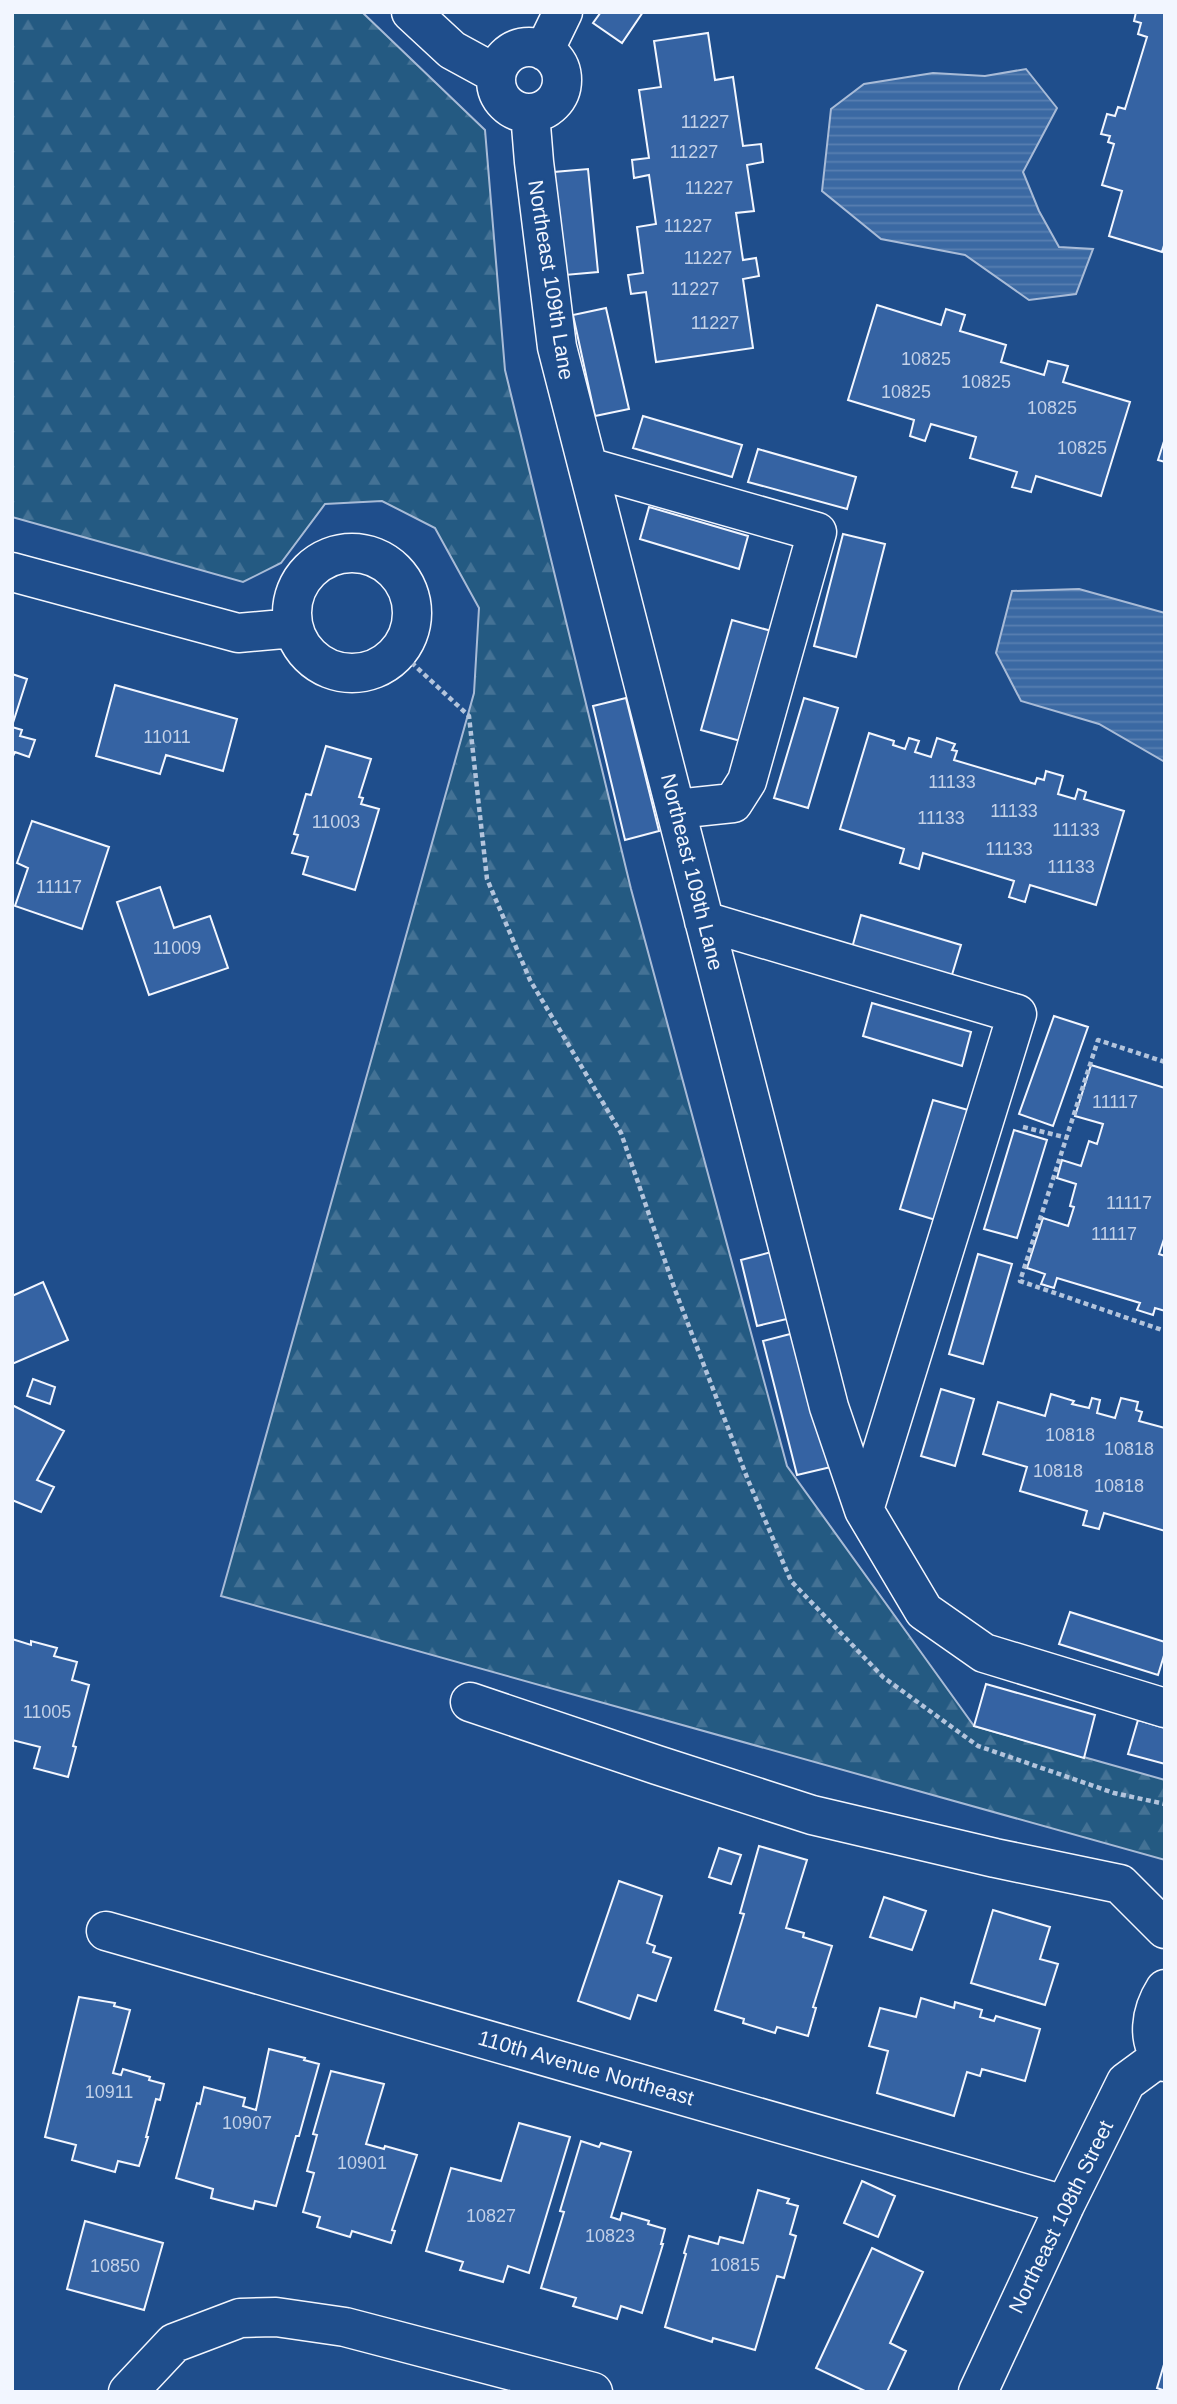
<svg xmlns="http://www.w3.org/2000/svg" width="1177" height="2404" viewBox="0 0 1177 2404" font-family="Arial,sans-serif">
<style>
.forest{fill:url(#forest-firs);stroke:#a8bbd7;stroke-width:2}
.water{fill:url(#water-rules);stroke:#a8bbd7;stroke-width:2}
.building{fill:#3563a3;stroke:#f2f6ff;stroke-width:2}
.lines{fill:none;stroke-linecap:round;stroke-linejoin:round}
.minor-casing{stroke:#f2f6ff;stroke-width:41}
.path{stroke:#b3c4dc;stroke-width:4.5;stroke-dasharray:5 3.5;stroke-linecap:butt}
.minor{stroke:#1f4e8c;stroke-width:38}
.labels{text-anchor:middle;stroke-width:5;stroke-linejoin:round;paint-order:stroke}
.number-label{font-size:18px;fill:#c3d1e8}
.street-label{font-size:21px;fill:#f2f6ff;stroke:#1f4e8c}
</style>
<defs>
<pattern id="forest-firs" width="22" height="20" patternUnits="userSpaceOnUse" patternTransform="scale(1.75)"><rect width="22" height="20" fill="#245a82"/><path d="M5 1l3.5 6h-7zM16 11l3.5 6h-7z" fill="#447295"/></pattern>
<pattern id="water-rules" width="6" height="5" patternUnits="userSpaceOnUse" patternTransform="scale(1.75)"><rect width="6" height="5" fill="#3b69a3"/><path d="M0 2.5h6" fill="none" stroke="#587fb1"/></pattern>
</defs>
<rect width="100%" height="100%" fill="#1f4e8c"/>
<path class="forest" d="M12 12H362L485 130 505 370 631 889 787 1466 974 1726 1165 1780V1860L221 1596 474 693 479 608 435 528 382 501 325 504 281 563 243 582 12 517Z"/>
<path class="water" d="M1026 69 1057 108 1023 172 1039 211 1059 247 1093 249 1076 294 1029 300 965 255 881 239 822 191 831 109 864 84 933 73 985 76Z
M1079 589 1165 613V762L1099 724 1021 701 996 653 1012 591Z"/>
<path class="building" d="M601 12H643L622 43 593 23Z
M1136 12H1165V242L1162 252 1109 236 1122 191 1102 185 1114 144 1108 142 1110 136 1101 134 1107 114 1115 116 1118 107 1125 109 1147 37 1138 34 1141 23 1134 21Z
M708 33 715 80 733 77 743 146 761 144 763 162 747 165 754 211 736 213 743 260 756 258 759 276 743 279 753 348 656 362 646 292 631 294 628 275 643 273 637 227 656 224 649 175 634 178 632 160 649 158 639 90 661 87 654 41Z
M588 169 598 272 565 275 554 172Z
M877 305 941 325 946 309 965 315 960 331 1006 345 1001 362 1044 375 1048 361 1068 366 1063 382 1130 402 1101 496 1036 476 1031 492 1012 487 1017 472 970 458 976 437 931 424 925 441 910 436 914 420 848 400Z
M606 308 629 409 595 416 573 315Z
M643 416 742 445 732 477 633 448Z
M1165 438V462L1158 460Z
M758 449 856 477 847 509 748 482Z
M649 507 748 536 739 569 640 539Z
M843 534 885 544 856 657 814 646Z
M732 620 775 632 744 742 701 730Z
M12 674 27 679 12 726Z
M115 685 237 719 223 771 166 755 160 774 96 756Z
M626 698 659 831 625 840 593 706Z
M804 698 838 708 808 808 774 798Z
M12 727 22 730 20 736 35 740 29 757 15 752 12 758Z
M869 733 894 741 893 745 905 749 909 738 919 741 915 752 931 757 937 738 955 744 952 750 957 751 954 760 1035 784 1037 778 1044 780 1046 771 1063 776 1058 794 1075 799 1078 789 1086 792 1084 799 1124 811 1096 905 1030 885 1025 902 1009 897 1014 881 923 853 919 869 900 863 904 849 840 829Z
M326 746 371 759 359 797 363 798 361 804 379 809 355 890 303 874 308 857 292 853 298 835 294 834 306 794 311 795Z
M32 821 109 847 82 929 15 906 28 868 17 863Z
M160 887 174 928 210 916 228 968 149 995 117 902Z
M861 915 961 945 951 978 852 948Z
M872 1003 971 1032 962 1066 863 1036Z
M1054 1016 1088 1027 1053 1126 1019 1114Z
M1091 1065 1165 1088V1236L1159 1254 1165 1256V1311L1155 1308 1153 1315 1137 1310 1140 1303 1057 1278 1054 1288 1041 1284 1045 1274 1027 1268 1043 1218 1068 1226 1074 1207 1070 1206 1076 1184 1057 1178 1062 1160 1081 1166 1089 1141 1097 1144 1103 1124 1075 1116Z
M933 1100 975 1112 942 1222 900 1209Z
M1014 1130 1047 1140 1017 1238 984 1229Z
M775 1251 791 1318 757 1326 741 1260Z
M978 1254 1012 1264 983 1364 949 1354Z
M43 1282 68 1340 12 1364V1296Z
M798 1332 831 1467 797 1475 763 1341Z
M33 1379 55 1387 50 1404 27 1396Z
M941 1389 974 1399 955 1466 921 1456Z
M1051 1394 1074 1401 1072 1404 1089 1408 1092 1398 1100 1400 1097 1413 1115 1418 1121 1398 1138 1402 1136 1410 1142 1412 1139 1421 1165 1428V1531L1104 1513 1099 1529 1083 1525 1087 1511 1020 1491 1027 1467 983 1454 998 1402 1045 1416Z
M12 1405 64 1431 37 1480 54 1487 41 1512 12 1500Z
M1070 1612 1165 1642V1652L1158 1675 1059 1644Z
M12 1639 31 1645V1641L57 1648 54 1656 77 1662 72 1680 89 1685 73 1746 76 1747 68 1777 34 1768 40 1747 12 1740Z
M986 1684 1095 1715 1084 1758 974 1726Z
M1138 1720 1165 1728V1764L1128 1754Z
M759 1846 807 1860 786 1928 804 1933 803 1937 832 1946 813 2007 816 2008 808 2036 777 2027 775 2033 743 2023 744 2019 715 2010 744 1914 740 1913Z
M719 1848 741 1855 731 1884 709 1877Z
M619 1881 662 1896 647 1943 655 1946 653 1952 671 1958 656 2001 638 1995 630 2019 578 2001Z
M884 1897 926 1911 912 1950 870 1937Z
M993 1910 1050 1927 1040 1959 1058 1964 1045 2005 971 1983Z
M79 1997 115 2003 114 2006 130 2010 113 2073 121 2075 123 2069 150 2077 149 2080 164 2084 160 2100 156 2099 146 2137H148L139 2166 118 2161 115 2172 72 2160 76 2145 45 2137Z
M921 1998 954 2008 955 2002 982 2010 980 2017 994 2021 996 2016 1040 2029 1025 2081 982 2069 980 2076 967 2072 954 2116 877 2093 888 2051 869 2046 880 2008 916 2017Z
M269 2049 305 2058 304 2060 319 2064 299 2136H296L276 2206 255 2201 253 2209 211 2198 213 2189 176 2178 197 2103 200 2104 204 2087 245 2098 243 2106 256 2110Z
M331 2071 384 2084 366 2144 384 2149 385 2146 417 2155 392 2230 395 2231 391 2243 352 2231 350 2237 317 2227 320 2217 303 2212 314 2173 307 2171 317 2135 313 2134Z
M519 2123 570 2137 529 2273 508 2266 503 2282 460 2270 463 2262 426 2251 451 2168 501 2181Z
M581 2141 599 2147 601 2143 631 2152 611 2217 620 2220 622 2213 649 2221 648 2224 665 2229 661 2244H663L642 2313 621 2306 617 2319 573 2306 576 2298 541 2288 564 2212 560 2211Z
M862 2181 895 2196 878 2237 844 2223Z
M758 2190 789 2199 787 2203 798 2206 790 2234 796 2236 784 2278 777 2276 755 2350 713 2338 712 2342 665 2327 686 2254 684 2253 689 2236 718 2244 720 2237 743 2243Z
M85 2221 163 2243 144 2310 67 2289Z
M872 2248 923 2272 890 2343 906 2351 887 2392H867L816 2368Z
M1165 2361V2392H1162L1163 2390 1157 2388Z"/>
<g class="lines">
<g class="minor-casing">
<path id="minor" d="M411 12 452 50 496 74
M496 80a33 33 0 1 1 66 0a33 33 0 1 1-66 0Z
M544 51 563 12
M530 113 534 162 557 347 829 1407 864 1510 924 1611 984 1653 1165 1708
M588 467 817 532 747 781 733 803 676 809
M292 613a60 60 0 1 1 120 0a60 60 0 1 1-120 0Z
M12 572 238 633 294 628
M704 921 1017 1014 864 1510
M470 1702 657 1765 812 1815 995 1858 1120 1884 1165 1929
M106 1931 1065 2205
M1165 1989C1151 2011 1145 2041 1165 2062
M128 2392 174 2343 240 2318 276 2317 345 2327 593 2392
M978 2392 1065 2205 1126 2082 1160 2057"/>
</g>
<path class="path" d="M399 651 469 716 487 879 530 980 621 1133 675 1290 748 1480 791 1581 883 1677 978 1746 1114 1793 1165 1804
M1165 1062 1098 1040 1020 1281 1165 1331
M1023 1127 1068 1138"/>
<use href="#minor" class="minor"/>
</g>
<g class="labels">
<g class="number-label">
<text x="705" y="128">11227</text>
<text x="694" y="158">11227</text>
<text x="709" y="194">11227</text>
<text x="688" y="232">11227</text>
<text x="708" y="264">11227</text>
<text x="695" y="295">11227</text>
<text x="715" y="329">11227</text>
<text x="926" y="365">10825</text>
<text x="986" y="388">10825</text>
<text x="906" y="398">10825</text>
<text x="1052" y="414">10825</text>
<text x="1082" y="454">10825</text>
<text x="167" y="743">11011</text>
<text x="952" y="788">11133</text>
<text x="1014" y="817">11133</text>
<text x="941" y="824">11133</text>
<text x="336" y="828">11003</text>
<text x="1076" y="836">11133</text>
<text x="1009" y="855">11133</text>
<text x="1071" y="873">11133</text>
<text x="59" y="893">11117</text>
<text x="177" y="954">11009</text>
<text x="1115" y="1108">11117</text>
<text x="1129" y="1209">11117</text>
<text x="1114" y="1240">11117</text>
<text x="1070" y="1441">10818</text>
<text x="1129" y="1455">10818</text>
<text x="1058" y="1477">10818</text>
<text x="1119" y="1492">10818</text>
<text x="47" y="1718">11005</text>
<text x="109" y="2098">10911</text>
<text x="247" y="2129">10907</text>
<text x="362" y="2169">10901</text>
<text x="491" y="2222">10827</text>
<text x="610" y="2242">10823</text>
<text x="735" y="2271">10815</text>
<text x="115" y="2272">10850</text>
</g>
<g class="street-label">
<text transform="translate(551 280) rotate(81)" y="7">Northeast 109th Lane</text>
<text transform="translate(692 872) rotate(76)" y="7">Northeast 109th Lane</text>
<text transform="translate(586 2068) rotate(16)" y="7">110th Avenue Northeast</text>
<text transform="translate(1061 2217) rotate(-64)" y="7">Northeast 108th Street</text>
</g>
</g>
<rect width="1177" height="2404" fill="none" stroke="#f2f6ff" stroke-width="28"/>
</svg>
